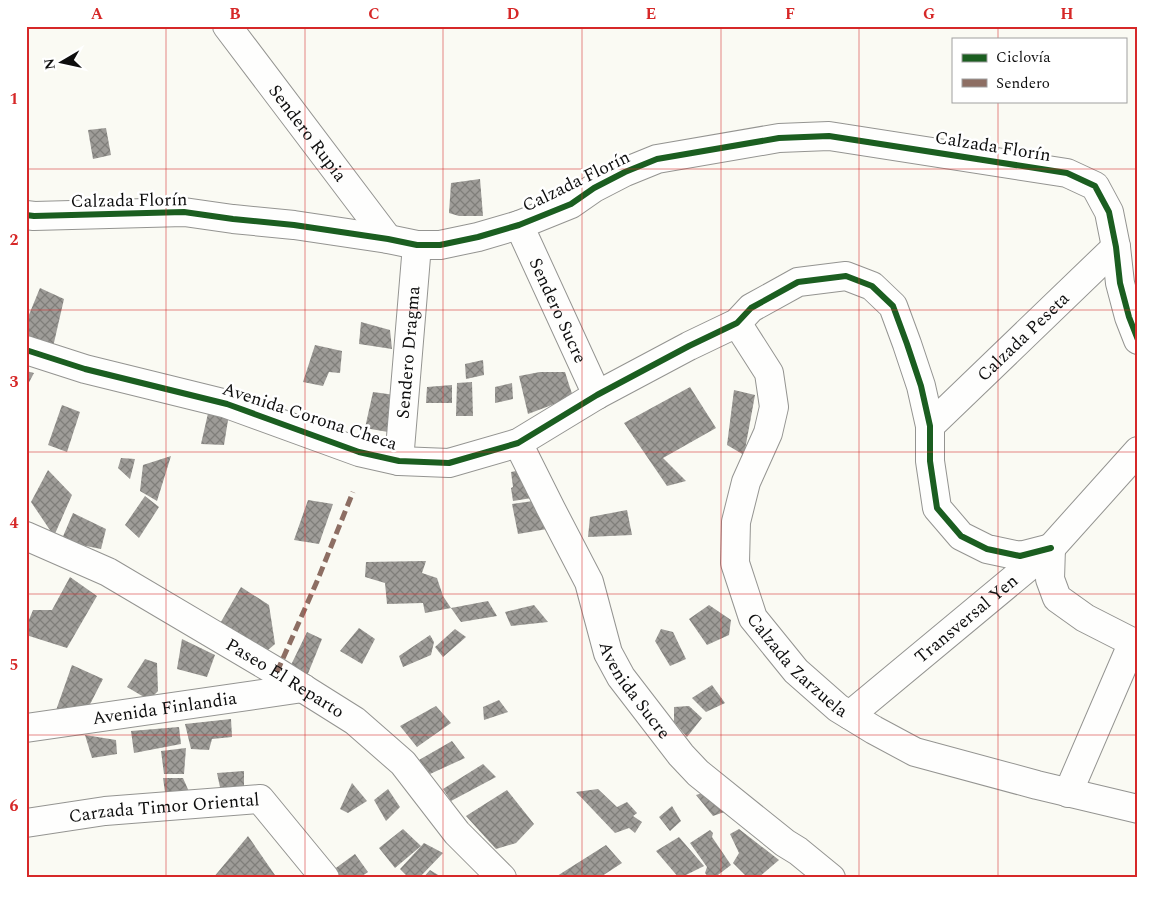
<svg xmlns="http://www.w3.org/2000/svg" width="1164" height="904" viewBox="0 0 1164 904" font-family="Spectral,serif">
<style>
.building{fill:url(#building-cross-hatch)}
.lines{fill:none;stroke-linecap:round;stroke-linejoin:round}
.minor-casing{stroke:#949491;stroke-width:30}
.minor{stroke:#fefefd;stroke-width:28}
.quiet{stroke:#8d6e63;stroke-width:5;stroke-dasharray:10 5;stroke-linecap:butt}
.cycleway-casing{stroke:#fff;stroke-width:9}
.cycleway{stroke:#1b5e20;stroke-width:6}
.grid{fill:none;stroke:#d62828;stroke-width:1;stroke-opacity:0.55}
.labels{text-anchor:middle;stroke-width:5;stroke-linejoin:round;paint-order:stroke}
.street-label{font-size:18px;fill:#0e0e0e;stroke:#fff}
.neatline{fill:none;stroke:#d62828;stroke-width:2}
.grid-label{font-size:16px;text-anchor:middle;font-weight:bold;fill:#d62828}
</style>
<defs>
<pattern id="building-cross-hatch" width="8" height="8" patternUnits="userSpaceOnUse" patternTransform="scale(1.25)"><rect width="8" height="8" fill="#9e9c98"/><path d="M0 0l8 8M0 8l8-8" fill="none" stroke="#7f7e7a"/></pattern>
</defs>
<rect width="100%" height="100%" fill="#fafaf3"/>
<path class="building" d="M106 128 111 155 93 159 88 130Z
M480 179 483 216H459L449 213 451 183Z
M40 288 64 299 53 347 26 339V322Z
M361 322 390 330 392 349 359 344Z
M315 345 342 351 340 373 329 372 323 386 303 382Z
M483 360 484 375 466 379 465 364Z
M26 371 34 373 26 388Z
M540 372H565L573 397 528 414 519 376Z
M472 382 473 416H456L457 383Z
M512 383 513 399 495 403V387Z
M452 385V403H426L427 387Z
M690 387 716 428 663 458 686 481 667 486 624 423Z
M734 390 755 395 744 455 727 445Z
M373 392 395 395 388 432 365 428Z
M62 405 80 412 67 452 48 445Z
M209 409 229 414 224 445 201 444Z
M171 456 157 501 140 491 143 465Z
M121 458 135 459 130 479 118 468Z
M526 469 538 497 513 501 511 488 513 487 511 472Z
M48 470 72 495 54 536 31 502Z
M145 496 159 507 139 538 125 525Z
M308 500 333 504 319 544 294 540Z
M540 500 547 529 518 534 512 504Z
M627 510 632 535 588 537 590 517Z
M73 513 106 529 101 549 61 541Z
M426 561 422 573 437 578 443 596 451 608 425 613 423 603 387 604 385 583 365 577 366 562Z
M70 577 97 596 67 648 26 635V627L33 610H52Z
M241 587 269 605 275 644 268 650 218 627Z
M488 601 497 616 461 622 451 608Z
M534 605 548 622 511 626 505 612Z
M709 605 731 620 729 635 707 645 689 619Z
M359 628 375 639 362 664 340 651Z
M455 629 466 637 443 657 435 647Z
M661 629 673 632 686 659 670 666 655 641Z
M307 632 322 639 307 676 291 665Z
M430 635 434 642 431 655 403 667 399 656Z
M182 639 215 655 207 677 177 669Z
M145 659 157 663 158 691 149 700 127 687Z
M72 665 103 679 85 714 54 716Z
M712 685 725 703 706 712 692 698Z
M499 700 508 712 484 720 483 707Z
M436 706 451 723 417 747 400 726Z
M689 706 702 718 687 737 674 722V707Z
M231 719 232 737 212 739 209 750 191 749 185 724Z
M179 727 181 744 134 753 131 731Z
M85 735 116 740 117 754 92 758Z
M452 741 465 758 430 774 419 760Z
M186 748 184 774H164L161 751Z
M483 764 496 777 451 801 443 789Z
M244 771V791L221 792 217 773Z
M163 778H183L190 794 166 799Z
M352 783 367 801 348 813 340 809Z
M388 789 400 807 386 821 374 800Z
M598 789 617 807 627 802 637 813 633 816 642 822 635 833 629 828 615 833 576 792Z
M507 790 534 824 516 843 496 849 466 816Z
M712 790 727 811 713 816 696 795Z
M672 806 681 821 670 831 659 817Z
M403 829 421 846 395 868 379 848Z
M739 829 779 860 758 878H748L733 863 739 853 730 834Z
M710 830 713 833 712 837 731 865 714 878H709L705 873 707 867 690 843Z
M248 836 277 878H213Z
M679 837 704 866 680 878H679L656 851Z
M424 843 443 853 419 878H409L400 869Z
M606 845 622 863 599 878H558L557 876Z
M355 854 368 872 359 878H333L329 873Z
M430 870 443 878H423Z"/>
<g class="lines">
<g class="minor-casing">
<g id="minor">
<path id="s1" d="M227 26 388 239"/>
<path d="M26 215 34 216 184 212 233 219 294 225 388 239 417 245H440L478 237 519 225 571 204 594 188 625 172 657 159 779 138 829 136 1067 173 1095 186 1109 212 1116 247 1120 283 1129 317 1138 340"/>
<path id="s2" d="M519 225 597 395"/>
<path id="s3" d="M737 323 769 373 774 407 768 433 746 482 736 522 735 563 753 618 796 671 838 708 874 730 915 752 1037 785 1138 809"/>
<path d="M26 350 85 369 227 404 359 452 399 461 449 463 518 443 597 395 689 346 737 323 751 308 798 282 846 276 872 286 893 306 907 344 921 386 930 426V461L937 508 961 536 987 549 1020 556 1051 548"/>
<path id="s4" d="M930 426 1116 247"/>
<path id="s5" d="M518 443 551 509 589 582 608 653 621 677 681 755 698 773 785 843 798 851 831 878"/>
<path id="s6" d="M399 461 417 245"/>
<path id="s7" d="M26 536 108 572 277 672 355 721 403 763 457 833 502 878"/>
<path d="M1051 548 1050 579 1057 598 1085 618 1138 645"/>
<path id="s8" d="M850 715 1051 548 1138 451"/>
<path id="s9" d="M26 728 303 688"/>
<path d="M1068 793 1133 642"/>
<path id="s10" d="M26 823 105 811 260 799 325 878"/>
</g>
</g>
<use href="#minor" class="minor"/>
<path class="quiet" d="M277 672 318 579 353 492"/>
<g class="cycleway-casing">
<path id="cycleway" d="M26 215 34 216 184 212 233 219 294 225 388 239 417 245H440L478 237 519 225 571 204 594 188 625 172 657 159 779 138 829 136 1067 173 1095 186 1109 212 1116 247 1120 283 1129 317 1138 340
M26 350 85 369 227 404 359 452 399 461 449 463 518 443 597 395 689 346 737 323 751 308 798 282 846 276 872 286 893 306 907 344 921 386 930 426V461L937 508 961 536 987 549 1020 556 1051 548"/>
</g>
<use href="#cycleway" class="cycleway"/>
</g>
<path class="grid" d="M166 26V878M305 26V878M443 26V878M582 26V878M721 26V878M859 26V878M998 26V39M998 101V878M26 169H1138M26 310H1138M26 452H1138M26 594H1138M26 735H1138"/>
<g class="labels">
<g class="street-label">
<text dy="6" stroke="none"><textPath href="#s1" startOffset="134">Sendero Rupia</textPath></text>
<text transform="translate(993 146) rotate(9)" y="6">Calzada Florín</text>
<text transform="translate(576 181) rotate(-26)" y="6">Calzada Florín</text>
<text transform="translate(129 200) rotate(-1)" y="6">Calzada Florín</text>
<text dy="6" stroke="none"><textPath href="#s2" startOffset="94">Sendero Sucre</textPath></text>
<text dy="6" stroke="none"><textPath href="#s4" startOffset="129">Calzada Peseta</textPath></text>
<text dy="6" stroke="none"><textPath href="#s6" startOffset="109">Sendero Dragma</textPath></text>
<text transform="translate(310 416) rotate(18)" y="6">Avenida Corona Checa</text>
<text dy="6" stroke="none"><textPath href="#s8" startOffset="151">Transversal Yen</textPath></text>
<text dy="6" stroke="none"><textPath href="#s3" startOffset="379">Calzada Zarzuela</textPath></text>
<text dy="6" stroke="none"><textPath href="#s7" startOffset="296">Paseo El Reparto</textPath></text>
<text dy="6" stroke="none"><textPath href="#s5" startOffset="275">Avenida Sucre</textPath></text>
<text dy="6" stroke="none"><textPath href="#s9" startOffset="140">Avenida Finlandia</textPath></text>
<text dy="6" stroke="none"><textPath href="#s10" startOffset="139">Carzada Timor Oriental</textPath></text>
</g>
</g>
<rect width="1164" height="904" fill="none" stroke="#ffffff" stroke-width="55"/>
<rect x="952" y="38" width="175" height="65" fill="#ffffff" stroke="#9f9f9f"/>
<rect x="962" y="54" width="25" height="8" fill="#1b5e20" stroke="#9f9f9f"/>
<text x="996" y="62" font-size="15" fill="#0e0e0e">Ciclovía</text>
<rect x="962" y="79" width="25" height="8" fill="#8d6e63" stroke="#9f9f9f"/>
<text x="996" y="88" font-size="15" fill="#0e0e0e">Sendero</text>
<g transform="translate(62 62) rotate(261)" stroke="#ffffff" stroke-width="4" paint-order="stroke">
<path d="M0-4L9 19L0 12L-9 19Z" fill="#0e0e0e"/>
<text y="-8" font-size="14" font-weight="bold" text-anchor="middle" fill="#0e0e0e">N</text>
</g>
<rect x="28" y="28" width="1108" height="848" class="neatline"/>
<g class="grid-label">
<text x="97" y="19">A</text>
<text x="235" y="19">B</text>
<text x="374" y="19">C</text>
<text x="513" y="19">D</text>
<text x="651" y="19">E</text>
<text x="790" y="19">F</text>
<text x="929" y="19">G</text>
<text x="1067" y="19">H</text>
<text x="14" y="104">1</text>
<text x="14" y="245">2</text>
<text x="14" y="387">3</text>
<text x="14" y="528">4</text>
<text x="14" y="670">5</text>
<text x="14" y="811">6</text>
</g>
</svg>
